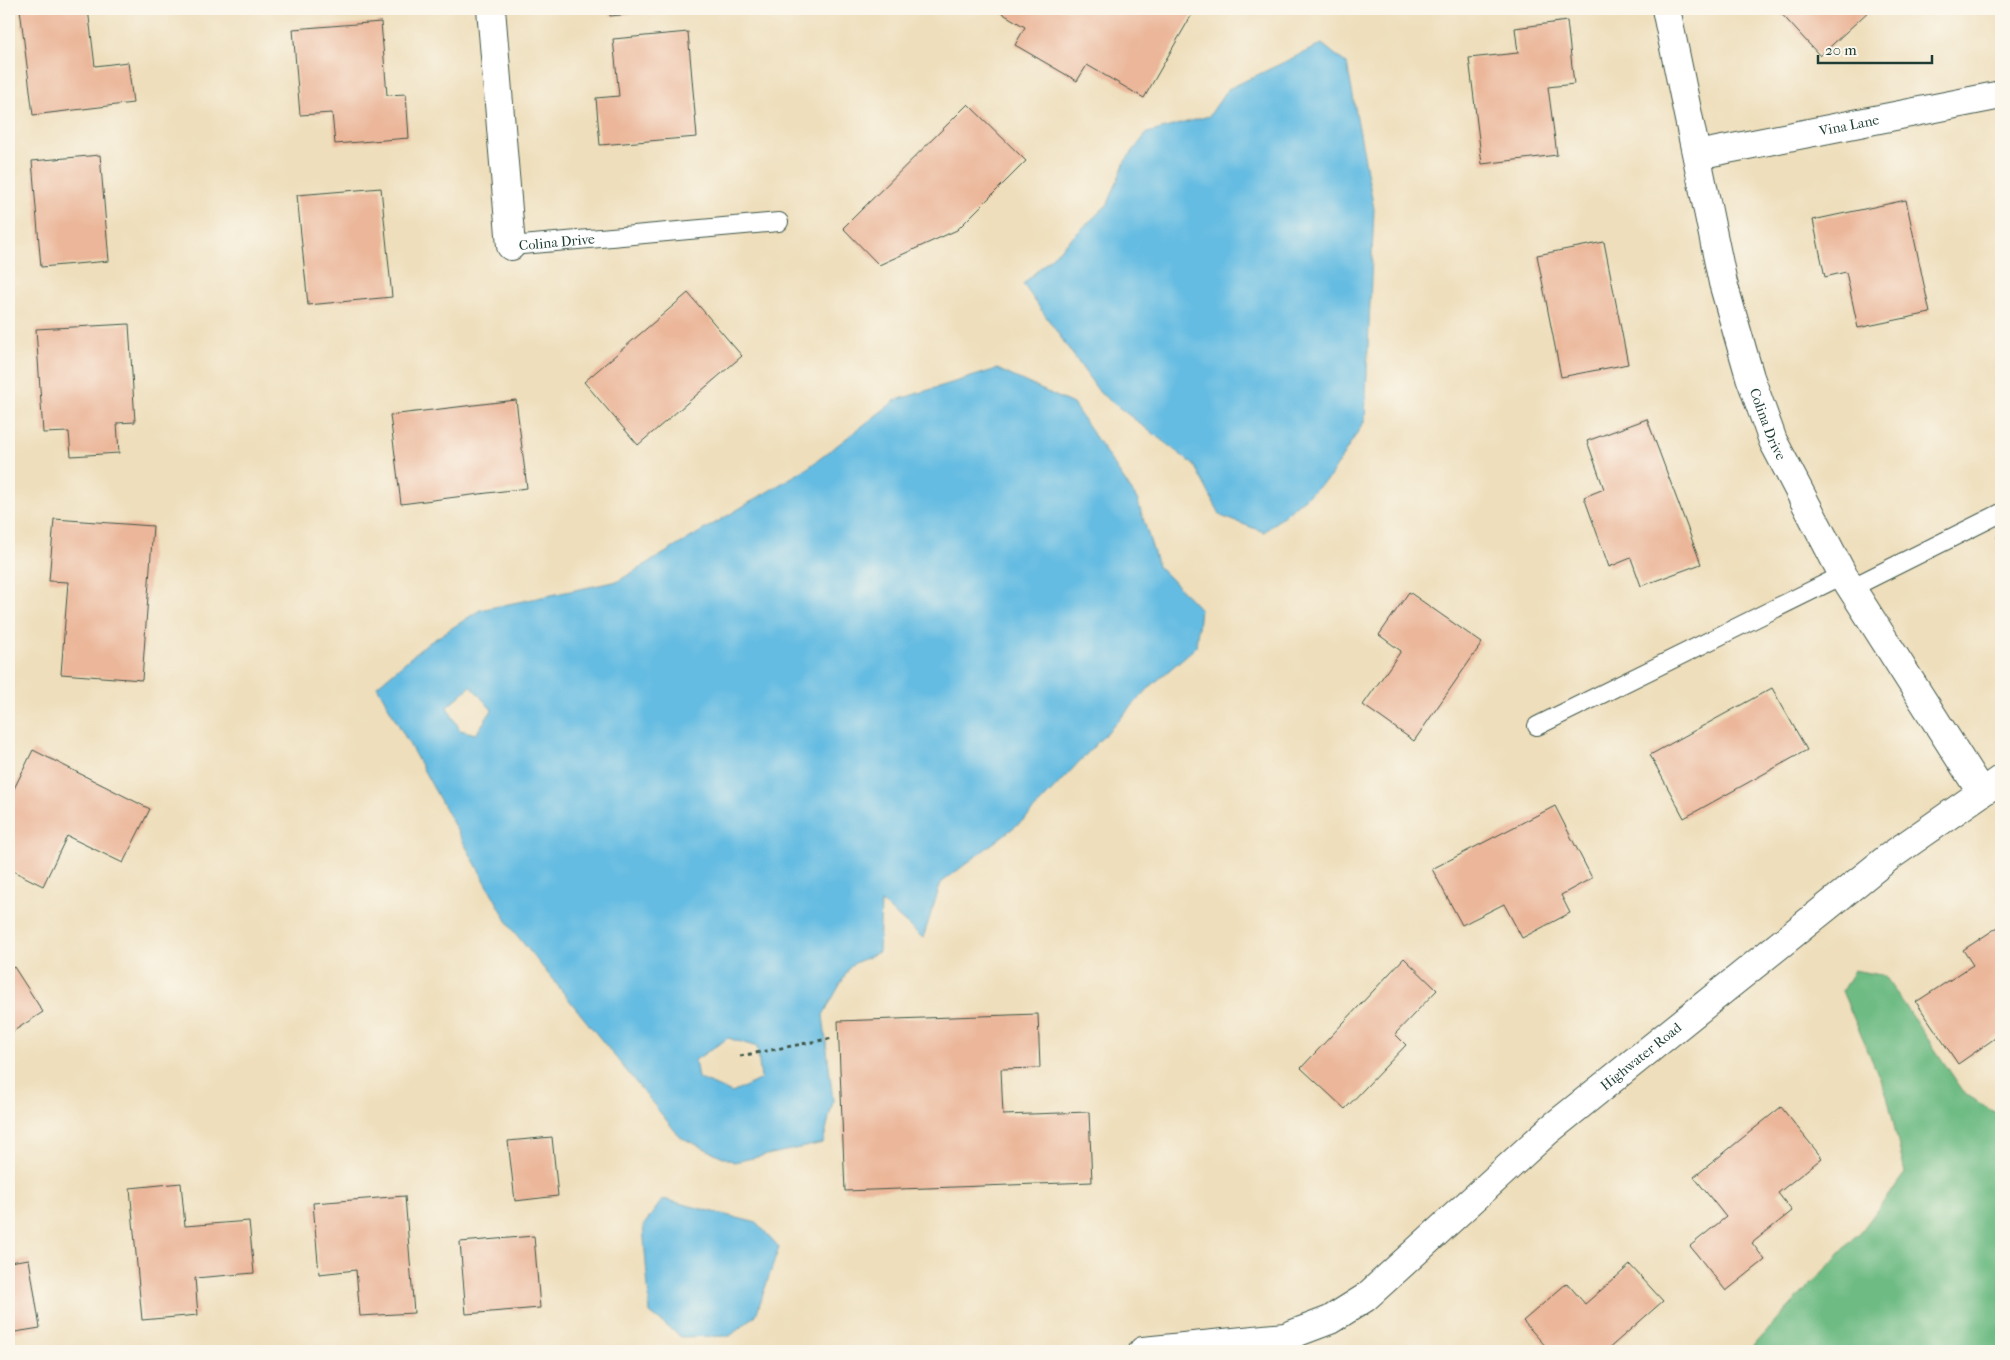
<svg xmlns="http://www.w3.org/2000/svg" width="2010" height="1360" viewBox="0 0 2010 1360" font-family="'IM FELL French Canon',serif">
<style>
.forest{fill:#6ebb84;stroke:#467c5c}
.water{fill:#65bce2;stroke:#427c8b;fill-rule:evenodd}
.building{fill:#ebb699}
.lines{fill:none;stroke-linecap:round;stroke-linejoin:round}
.service-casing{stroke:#3e5548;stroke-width:20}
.minor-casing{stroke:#3e5548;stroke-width:30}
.tertiary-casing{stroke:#3e5548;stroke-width:30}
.path{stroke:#3e5548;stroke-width:3;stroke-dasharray:4 4;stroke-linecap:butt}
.service{stroke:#fff;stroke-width:18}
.minor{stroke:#fff;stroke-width:28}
.tertiary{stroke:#fff;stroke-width:28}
.labels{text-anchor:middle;stroke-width:5;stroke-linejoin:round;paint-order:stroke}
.street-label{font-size:14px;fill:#1f3d34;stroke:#fbf7ec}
</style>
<rect width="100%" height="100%" fill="#fbf7ec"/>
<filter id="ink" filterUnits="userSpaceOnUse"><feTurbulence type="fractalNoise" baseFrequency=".02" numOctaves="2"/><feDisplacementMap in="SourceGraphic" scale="10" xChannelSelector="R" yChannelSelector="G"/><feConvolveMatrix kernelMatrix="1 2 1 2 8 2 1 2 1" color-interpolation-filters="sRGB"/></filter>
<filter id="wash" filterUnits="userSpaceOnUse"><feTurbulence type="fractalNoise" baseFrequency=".0096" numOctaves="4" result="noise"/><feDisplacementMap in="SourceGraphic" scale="20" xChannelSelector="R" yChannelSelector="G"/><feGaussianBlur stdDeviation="1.12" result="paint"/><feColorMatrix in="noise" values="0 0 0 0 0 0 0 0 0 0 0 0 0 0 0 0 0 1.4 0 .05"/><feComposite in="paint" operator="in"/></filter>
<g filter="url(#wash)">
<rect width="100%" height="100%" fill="#eedebb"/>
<path class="forest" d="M1854 970 1885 976 1966 1095 2001 1116V1351H1750L1758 1340 1863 1229 1905 1173 1887 1095 1842 991Z"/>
<path class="water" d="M1322 44 1347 64 1374 209 1365 420 1330 477 1264 532 1221 516 1194 465 1100 393 1023 284 1108 204 1125 161 1147 133 1209 116 1228 89Z
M997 369 1073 404 1137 499 1158 566 1200 609 1196 647 1151 686 1026 818 941 883 923 938 881 902 879 952 851 965 823 1015 833 1101 823 1143 734 1162 680 1137 511 928 377 686 424 646 480 610 618 581 809 467 896 400ZM471 686 492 710 476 734 460 730 447 707ZM728 1038 757 1047 761 1079 732 1093 698 1078 695 1060Z
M663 1199 757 1223 779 1247 756 1315 730 1336 681 1337 650 1313 643 1226Z"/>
<g id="blocks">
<path class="building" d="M20 9H88L95 66 128 62 133 103 33 115Z
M610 9H664V11L610 16Z
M995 9H1195L1144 98 1087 65 1077 81 1015 45 1025 27Z
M1777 9H1871L1820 56Z
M1567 21 1574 84 1548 87 1557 155 1482 164 1469 58 1518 53 1515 28Z
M381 22 387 95 406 94 409 138 335 144 332 113 300 115 293 29Z
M688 32 697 137 600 145 596 98 619 96 613 39Z
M968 104 1026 161 957 230 879 265 843 228Z
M100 155 109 261 41 267 32 161Z
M381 188 392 297 308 305 297 195Z
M1906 200 1930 313 1858 328 1846 272 1825 277 1813 220Z
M1604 242 1628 364 1561 377 1537 255Z
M688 293 742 356 638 445 584 382Z
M129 324 135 422 117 423 119 453 71 456 69 432 43 433 36 329Z
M516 400 527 488 401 504 390 415Z
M1647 419 1701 564 1641 586 1631 558 1609 567 1584 497 1604 489 1587 441Z
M54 519 153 526 142 680 61 674 68 582 49 581Z
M2001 535V554H2000L1997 536Z
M1409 592 1482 643 1414 741 1363 705 1401 651 1379 635Z
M1772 688 1807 750 1684 818 1650 755Z
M33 750 150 809 123 863 67 836 43 886 9 869V799Z
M1555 806 1592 878 1561 895 1570 913 1522 938 1504 904 1462 925 1432 869Z
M2001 925V1034L1958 1064 1916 1002 1973 965 1963 950Z
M1404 958 1437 990 1395 1034 1406 1045 1345 1109 1301 1068Z
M14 967 43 1012 9 1034V970Z
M1038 1014 1040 1068 1001 1069 1003 1115 1089 1112 1092 1182 845 1191 838 1021Z
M1781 1107 1822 1158 1778 1193 1792 1211 1752 1243 1765 1260 1726 1291 1690 1246 1726 1217 1694 1177Z
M552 1137 558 1196 515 1201 508 1141Z
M181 1183 185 1226 249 1221 254 1273 195 1278 198 1315 142 1320 130 1188Z
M405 1196 414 1313 360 1316 356 1270 319 1274 313 1203Z
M534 1236 540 1308 466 1314 460 1242Z
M29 1259 40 1328 9 1333V1262Z
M1630 1265 1663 1301 1606 1351H1550L1523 1321 1567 1283 1585 1304Z"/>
</g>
</g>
<g filter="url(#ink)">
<use href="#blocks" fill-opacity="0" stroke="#3e5548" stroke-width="1"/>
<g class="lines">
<g class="service-casing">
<g id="service">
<path id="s1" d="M511 246 779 222"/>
<path d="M1851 588 2001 513"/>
<path d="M1537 726 1843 575"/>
</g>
</g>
<g class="minor-casing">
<g id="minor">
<path d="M491 9 511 246"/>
<path id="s2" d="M1666 9 1723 283 1750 377 1773 441 1843 575 1981 792"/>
<path id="s3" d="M1697 155 2001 95"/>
</g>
</g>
<g class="tertiary-casing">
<g id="tertiary">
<path id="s4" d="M1143 1351 1285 1337 1330 1320 1365 1298 1549 1130 1889 857 2001 779"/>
</g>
</g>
<path class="path" d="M740 1056 833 1038"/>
<use href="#service" class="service"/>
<use href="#minor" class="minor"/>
<use href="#tertiary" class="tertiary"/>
</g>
</g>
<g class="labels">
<g class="street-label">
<text dy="5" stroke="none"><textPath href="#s3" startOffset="155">Vina Lane</textPath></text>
<text dy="5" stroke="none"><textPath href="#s1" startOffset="46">Colina Drive</textPath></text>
<text dy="5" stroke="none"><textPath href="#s2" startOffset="428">Colina Drive</textPath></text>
<text dy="5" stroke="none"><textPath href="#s4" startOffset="599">Highwater Road</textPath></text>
</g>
</g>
<rect width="2010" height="1360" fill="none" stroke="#fbf7ec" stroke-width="30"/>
<path d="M1818 55v8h114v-8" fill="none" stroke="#1f3d34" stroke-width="2.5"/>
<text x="1825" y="55" font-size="15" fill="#1f3d34" stroke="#fbf7ec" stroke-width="4" paint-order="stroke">20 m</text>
</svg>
